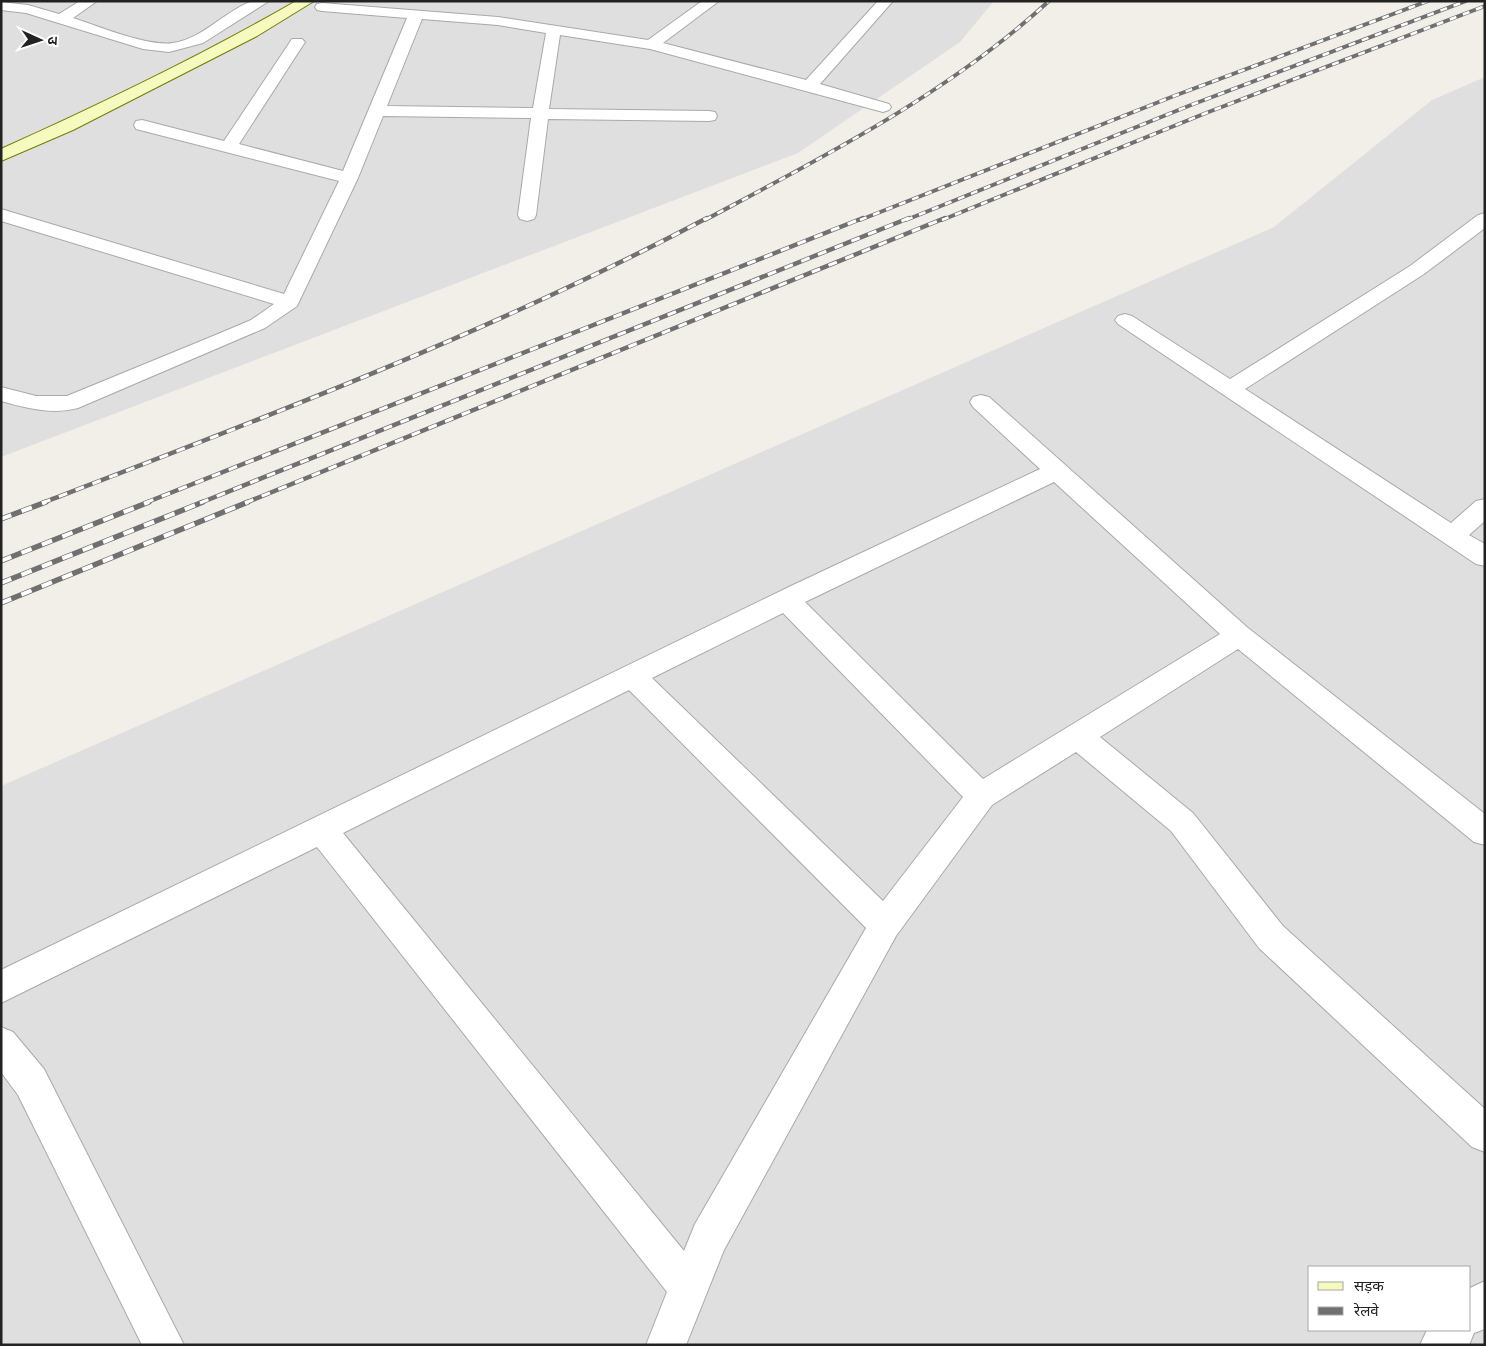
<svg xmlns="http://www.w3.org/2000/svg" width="1486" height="1346" viewBox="0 0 1486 1346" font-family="'DM Sans','Noto Sans Devanagari',sans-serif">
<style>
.residential{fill:#e0dfdf;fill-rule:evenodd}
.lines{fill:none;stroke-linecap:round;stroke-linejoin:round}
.street-casing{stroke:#a9a9a9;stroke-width:2}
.secondary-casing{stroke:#707d05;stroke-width:2}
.street{fill:#fff;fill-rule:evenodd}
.secondary{fill:#f7fabf;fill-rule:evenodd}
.rail-far2-casing{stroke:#707070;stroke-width:4}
.rail-far1-casing{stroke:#707070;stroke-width:4.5}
.rail-casing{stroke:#707070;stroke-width:5.5}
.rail-far2{stroke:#fff;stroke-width:2.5;stroke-dasharray:7;stroke-linecap:butt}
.rail-far1{stroke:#fff;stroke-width:3;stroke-dasharray:9;stroke-linecap:butt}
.rail{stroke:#fff;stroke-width:4;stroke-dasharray:11;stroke-linecap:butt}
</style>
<rect width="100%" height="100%" fill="#f2efe9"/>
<path class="residential" d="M1 1H994L960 42 798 153 1 457Z
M1485 77V1345H1V786L1274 227 1432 100ZM1310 1267H1470V1330H1310Z"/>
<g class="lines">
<g class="street-casing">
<path id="street" d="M80 1H97L73 18C98 26 148 47 173 43 202 39 224 12 250 2 255 0 263 1 269 1L203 43 169 52 143 49 26 13 1 10V2L28 5 59 14Z
M702 1H719L663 43 806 80 878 1H893L820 84 889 104 891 107 889 110 883 112 650 49 560 35 549 109 709 111 715 112 717 116 715 120 709 121 548 119 536 215 534 219 527 221 520 219 518 215 531 118 383 116 358 178 297 306 265 328 78 408C52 415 26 408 1 401V387L36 396H67L218 334 251 320 274 304 1 221V209L284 294 339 181 136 129 134 125 136 121 142 120 224 141 292 39H302L305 42 239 144 343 171 407 18 322 11 317 10 315 7 317 4 322 3 498 17 648 40ZM422 19 498 25 546 33 533 108 387 106Z
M1485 213V228L1424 274 1245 389 1451 523 1476 501 1485 499V521L1469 535 1485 544V566L1476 564 1118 324 1115 320 1118 316 1125 314 1132 316 1230 379 1410 266 1478 215Z
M981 395 989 397 1248 628 1485 814V845L1474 842 1238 649 1100 737 1193 813 1283 926 1485 1109V1152L1472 1147 1259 948 1171 831 1076 752 992 805 896 936 724 1250 686 1345H646L667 1292 317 847 1 1003V970L791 586 1040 469 973 407 970 402 973 397ZM1054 482 1220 634 983 779 805 602ZM783 613 963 797 883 901 652 678ZM629 690 866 928 695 1224 684 1251 343 833Z
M1 1027 13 1032 44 1069 184 1345H142L18 1095 1 1072Z
M1485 1281V1329L1474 1333 1469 1345H1420L1427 1330H1470V1288Z"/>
</g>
<g class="secondary-casing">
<path id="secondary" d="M296 1H314L257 36 73 130 1 161V149C101 104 201 56 296 1Z"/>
</g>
<use href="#street" class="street"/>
<use href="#secondary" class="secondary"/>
<g class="rail-far2-casing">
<path id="rail-far2" d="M705 220C825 156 949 93 1049 1
M860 220 1174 96 1428 1
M906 220 1191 105 1466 1
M942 220 1206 113 1485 6"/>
</g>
<g class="rail-far1-casing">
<path id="rail-far1" d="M42 503C267 417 494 331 707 218
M145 503 863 218
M200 503 909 218
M245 503 945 218"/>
</g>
<g class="rail-casing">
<path id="rail" d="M1 519 46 502
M1 561 149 502
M1 583 203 502
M1 603 248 502"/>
</g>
<use href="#rail-far2" class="rail-far2"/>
<use href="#rail-far1" class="rail-far1"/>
<use href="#rail" class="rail"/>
</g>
<rect width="1486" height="1346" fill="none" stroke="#222222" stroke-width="5"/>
<rect x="1308" y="1266" width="162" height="65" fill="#ffffff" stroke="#a7a7a7"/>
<rect x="1318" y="1282" width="25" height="8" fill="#f7fabf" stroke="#a7a7a7"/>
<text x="1354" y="1291" font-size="15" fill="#222222">सड़क</text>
<rect x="1318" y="1307" width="25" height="8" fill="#707070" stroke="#a7a7a7"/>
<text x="1354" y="1316" font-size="15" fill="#222222">रेलवे</text>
<g transform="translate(40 40) rotate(93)" stroke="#ffffff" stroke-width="4" paint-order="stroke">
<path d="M0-4L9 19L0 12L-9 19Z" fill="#222222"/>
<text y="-8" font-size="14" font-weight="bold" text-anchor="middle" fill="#222222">उ</text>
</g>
</svg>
